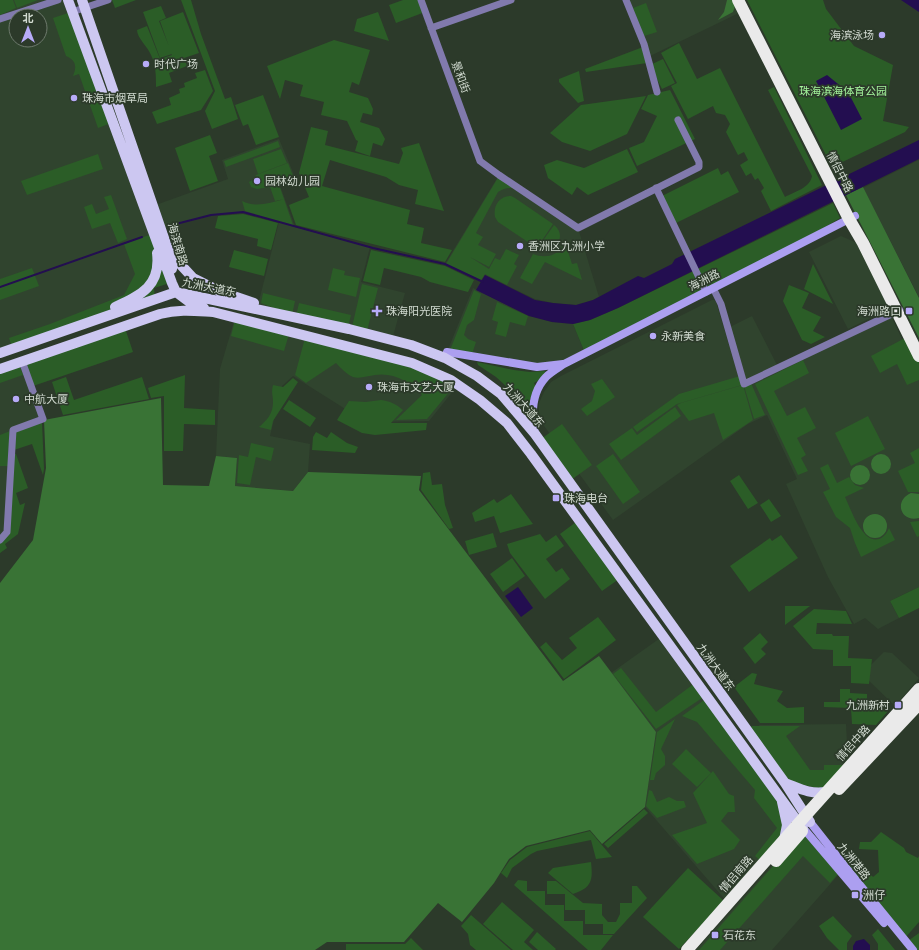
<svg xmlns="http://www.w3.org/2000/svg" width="919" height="950" viewBox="0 0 919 950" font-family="Rubik,'Noto Sans SC',sans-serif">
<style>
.built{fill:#30442e;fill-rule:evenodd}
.green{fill:#2b5d27}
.forest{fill:#397335}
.water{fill:#230e50}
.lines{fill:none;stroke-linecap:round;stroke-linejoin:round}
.stream{stroke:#230e50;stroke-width:2}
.street{stroke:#817aad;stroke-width:7}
.secondary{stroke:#ac9ff0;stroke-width:8}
.primary{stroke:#ccc7f1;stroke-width:10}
.highway{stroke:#eaeaea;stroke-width:12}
.poi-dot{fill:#b7abf8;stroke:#2c3a2a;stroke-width:1.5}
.labels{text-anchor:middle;stroke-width:3.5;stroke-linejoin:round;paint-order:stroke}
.poi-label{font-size:11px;fill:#d2dbd1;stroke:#2c3a2a;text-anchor:start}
.street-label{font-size:11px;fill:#d2dbd1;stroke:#2c3a2a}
.park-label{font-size:11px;fill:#a3f39b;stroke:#2c3a2a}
</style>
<rect width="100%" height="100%" fill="#2c3a2a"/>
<path class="built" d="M0 0H68L155 239 151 285 0 353ZM16 16H40V40H16Z
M626 0H733L739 13 648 57Z
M279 139 295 177 279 183 295 227 370 247 361 282 405 293 392 340 258 305 279 222 243 212 211 215 161 229 153 206 228 179 222 160Z
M919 160V297L863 188Z
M499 175 578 228 599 297 593 300 576 305 553 303 535 299 485 275 481 281 445 264Z
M841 236 857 243 891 308 848 329 809 252Z
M473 288 529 316 552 322 573 324 585 353 564 364 537 367 447 352Z
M712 300H714L716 302 741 385 891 316 919 375V587L890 601 899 618 878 629 865 618 854 624 828 577 786 484 797 479 767 415 748 424 613 520 539 419V403L544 392 551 382 561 376Z
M752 316 777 365 746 380 730 327Z
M235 318 458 385 429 421 366 422 293 376 282 386 270 436 310 444 308 472 293 491 235 486 237 458 216 456 220 369Z
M22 361 44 420 14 430 6 532 0 540V369Z
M663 636 787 825 728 903 645 807 656 732 611 673Z
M884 652 892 653 919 678 895 706 862 674Z
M846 724 848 761 829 779 794 772 759 725Z
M804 830 840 873 772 950H696Z"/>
<path class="green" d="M0 0H13L16 8 0 15Z
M14 0H38L17 8Z
M112 0H136L115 8Z
M181 0H191L201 34 225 99 231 97 238 119 212 129 205 111 215 91Z
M403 0H420L425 12 396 23 389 5Z
M747 0H823L826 9 854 46 893 65 883 121 909 127 905 132 832 167Z
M646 3 657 32 644 36 633 8Z
M161 6 166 18 159 21 172 54 160 58 143 12Z
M71 12 111 123 98 128 79 74 73 76C77 67 76 60 66 56L53 18Z
M183 12 199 53 184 58 187 66 169 73 172 82 156 87C156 76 156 65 151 55 148 47 137 38 137 30L147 26 160 59 172 55 160 21Z
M378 12 389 41 354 31 357 19Z
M334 40 370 50 359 85 352 82 349 92 368 98 373 109 372 115 363 113 360 122 379 128 385 139 382 146 373 143 370 156 355 151 358 141 356 140 347 121 321 115 324 102 300 96 303 85 285 80 280 99 267 66Z
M679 43 697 79 720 68 785 197C794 192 810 188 812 176L768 90 774 87 822 185 771 211 761 191 764 188 758 178 755 180 751 173 746 176 740 165 748 160 744 152 738 155 726 132 730 124 725 115 716 113 713 106 688 119 671 86 677 83 661 53Z
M643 47 647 63 586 72 585 69Z
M663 59 675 83 662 89 650 65Z
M205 70 213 91 201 110 157 124 152 112 171 105 169 98 180 93 179 89 185 87 184 83 197 78 195 73Z
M579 71 584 101 578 103 559 82V79Z
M670 90 695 139 637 166 629 148 644 142 657 116 641 109 648 95Z
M263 95 279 137 256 145 248 124 243 126 235 105Z
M646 96 627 134 590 151 562 142 550 133 581 105Z
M311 127 328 131 325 145 399 164 403 153 401 148 419 143 444 211 415 204 418 190 399 185 386 177 330 160 322 186 410 210 407 224 424 228 421 243 452 250 445 262 296 225 289 205 309 197 299 173Z
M210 135 217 153 209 156 218 181 190 191 175 148Z
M278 141 280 147 226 167 224 161Z
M281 149 287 163 258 174 253 159Z
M627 149 638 172 588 195 577 187 572 195 548 178 544 165 557 160 584 168Z
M98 154 103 169 27 195 21 181Z
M288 163 293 176 278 182 284 199 275 201 270 187 257 189 251 187 249 182 254 179 256 175Z
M718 168 721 175 728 171 739 192 676 223 662 196Z
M499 176 514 186 512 188C506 188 503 189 498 192L476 233 483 237 478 245 496 254 489 267 470 257 489 269 495 258 500 260 506 249 519 255 514 264 517 266 507 285 485 274 481 280 446 264Z
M111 195 127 239 118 243 110 223 92 229 84 207 92 204 96 214 109 209 104 197Z
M511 196 515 198 553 224 537 248 498 222 495 217C493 206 499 196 511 196Z
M284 199 293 225 245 211 242 201C255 208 270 203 284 199Z
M833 203 840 218 786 251 585 353 573 324 590 320 618 308Z
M243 214 278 223 271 250 257 246 258 239 215 228 218 216Z
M554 225C569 236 553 257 537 249Z
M152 234 170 283 154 288 155 298 12 347 9 338 50 324 124 295 135 274 124 244Z
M565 242 572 264 577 263 582 280 545 262 532 284 520 278 533 254C546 259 559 256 565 242Z
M234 250 268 259 264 276 229 267Z
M371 250 445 266 474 280 468 292 430 282 421 277 384 268 380 285 363 281Z
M813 264 833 304 804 289Z
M32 268 39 286 0 300V279Z
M333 268 345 271 344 275 360 278 356 297 328 290Z
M362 284 378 288 367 331 352 327Z
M789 285 809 293 802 308 821 317 813 331 825 337 811 344 802 340 783 301Z
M474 290 481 294 474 320 467 325 464 335 468 339 476 342 472 354 450 350Z
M263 293 295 301 292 315 261 303Z
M497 302 528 316 525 326 510 322 506 337 495 334 498 322 492 320Z
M299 303 351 315 348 327 296 316Z
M235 320 289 334 284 351 231 336Z
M125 328 133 352 33 386 25 362Z
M907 337 919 362V380L907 385 897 364 880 373 871 356Z
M305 338 411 365 455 385 427 419 396 420 422 395C411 382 393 372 375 375 368 376 360 379 353 377 346 374 341 368 336 363L306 383 295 375Z
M803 360 809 373 774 391 787 416 805 407 816 428 797 438 806 455 801 458 808 471 798 475 755 384Z
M477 362 514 370 530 372 544 371 546 372 539 380 534 383 536 387 530 400V408L496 377 478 365Z
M19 364 23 375 0 383V370Z
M185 375 184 408 215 410V425L184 424 183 451H164V396L151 398 148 388Z
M740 376 742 385 677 404 637 432 633 427 679 394Z
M66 377 74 400 142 377 149 399 63 415 52 382Z
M293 378 298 382 273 421 271 430 259 427C267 420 273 414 273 402 273 394 271 394 273 385L283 387Z
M602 379 615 397 587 416 581 409 592 401 595 391 591 384Z
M751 383 765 415 754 419 744 386Z
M743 385 753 420 723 440 714 413 689 421 677 405 681 403Z
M289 400 316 418 310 427 283 409Z
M381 400C390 401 396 404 403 410L391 423H427L426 430 375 435 362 433 337 420 349 401 366 402Z
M675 407 681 416 621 460 609 444 632 428 637 435Z
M868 416 885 449 851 466 835 433Z
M42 422 44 469 43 475 32 444 14 450 15 432Z
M562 424 592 465 571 480 541 439Z
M10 431 8 466H0V435Z
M316 432 327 438 331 432 347 443 358 447 355 453 312 450 313 437Z
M251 443 274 448 271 461 256 457 250 485 237 483 239 455 248 457Z
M919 448V492H908L898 471 915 463 910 453Z
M13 454H16L28 488 16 493 20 505 25 503 18 534 5 544 7 548 0 553V543L5 538Z
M613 454 640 492 623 504 596 466Z
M828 464 837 483 849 477 855 485 864 488 845 497C851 509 862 544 879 539 884 537 887 533 889 528L895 540 861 557 855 543 850 528 836 517 823 492 830 489 820 468Z
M430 472 432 485 442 484 445 505 453 528 449 529 421 490 423 473Z
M739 475 758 503 748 509 730 481Z
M511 494 533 524 500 533 494 516 475 522 472 513 494 499 497 503Z
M769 499 781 516 771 522 760 505Z
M919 521V536L917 537 910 522Z
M576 522 619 579 602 591 560 534Z
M493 533 497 547 469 555 465 541Z
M540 534 546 542 556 535 564 546 546 559 556 572 562 568 570 579 545 599 510 553 507 544Z
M781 535 798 558 749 592 730 566 770 538 772 541Z
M512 558 525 576 503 592 490 574Z
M919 587V608L899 618 890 601Z
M785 606H810L785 625Z
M814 609 846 611 852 624 817 623 816 634H832L833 636H849L848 658 872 659 869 684 851 683V666H833V650L813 649 793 626Z
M598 617 616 640 564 679 540 647 546 642 562 660 577 648 569 638Z
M760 633 768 642 761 649 766 654 755 664 743 648Z
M621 668 656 712 695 683 705 696 656 729 613 674Z
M752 673 757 674 754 684 783 691 777 701 787 708 804 707V723H760L734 687Z
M840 689H850V693L867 694V710H889L876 725 852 724 851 708 824 707V702H840Z
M707 698 780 799 786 826 782 839 762 862 755 856 777 828 754 798 755 790 697 722 682 716Z
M675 719 661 749 665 756V765L656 773 654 780H650L657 732Z
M752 726H800L786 736 810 770H824V765H848L826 790 786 781 748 729Z
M686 749 711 773 697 787 672 764Z
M713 771 729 794 734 796 735 812H728L721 821 740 840 734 849 697 864 672 835 707 823 693 793Z
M649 790 652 791 657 802 669 797 677 801H684L686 807 657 818 646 806Z
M644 809 648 813 608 848 604 844Z
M590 831 612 857 596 859 591 840 537 851 531 854 512 868 507 878 501 873 510 860 527 847Z
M804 831 839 873 830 883 803 856 720 950H699Z
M881 832 904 848 906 852 918 858 919 856V922L905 938 843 861 852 853 873 877 879 872 878 850 859 849 860 842H871Z
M591 862C593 880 592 888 573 894L548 873 553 868Z
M688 868 724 901 679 949 643 917Z
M518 880 527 881V891H545V905H564V921H583V935H613L601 950H588L514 885Z
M547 881H556L583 903 602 904V915L608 922H616L620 914V903H632V886H637L647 898 614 934H603V924H585V910H565V894H547Z
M502 902 534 930 524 942 533 950H513L483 924Z
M471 915 511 950H476L470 945 468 934 461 926Z
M833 916 852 936 847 943V950H839L827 938 819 926Z
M878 929 895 950H878V944L872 935Z
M537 932 556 949 555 950H538L529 942Z
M919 933V950H915L908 941Z
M411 938 423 950H346V944H405Z"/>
<path class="forest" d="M727 0H732L735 6 733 12 718 20 724 12Z
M863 187 919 298V338L846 195Z
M161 398 163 485 209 486 216 456 237 458 235 486 293 491 308 472 421 476 419 490 563 681 599 656 656 732 645 807 602 844 590 830 526 846 509 859 494 883 462 922 438 903 404 942H327L315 950H0V583L33 540 46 468 44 420Z
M871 464a10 10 0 1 1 20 0a10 10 0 1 1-20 0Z
M850 475a10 10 0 1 1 20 0a10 10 0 1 1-20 0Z
M911 493 919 494V518C901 523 893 501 911 493Z
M863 526a12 12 0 1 1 24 0a12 12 0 1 1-24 0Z"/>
<path class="water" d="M901 0H919V12Z
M827 75 848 92 862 119 841 130 816 81Z
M919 140V159L618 308 590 320 573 324 552 322 529 316 476 290 485 275 535 300 553 303 576 305 593 300 638 276 644 278 672 264 675 259Z
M518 587 533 608 521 617 505 596Z
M864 939 870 945V950H853V946L856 941Z"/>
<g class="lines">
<path class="stream" d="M172 225 211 215 243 212 373 248 445 264 483 282
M0 287 142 237"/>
<path class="street" d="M421 0 480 161 499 175 578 228 699 167V162L678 120
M626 0 644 44 657 92
M72 12 108 0
M0 19 58 0
M431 28 511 0
M656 188 706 292
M713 288 721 304 744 384 900 310
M0 540 7 532 13 430 43 419 22 361"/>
<path class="secondary" d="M447 352 537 367 563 364
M535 434C531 414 531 393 546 377 551 372 558 368 564 364L855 216
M810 822 851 874 913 950
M804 829 884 923"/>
<path class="primary" d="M68 0 172 283 176 292 192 304 204 308
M82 0 165 241 172 269
M170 248 180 264 193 278 219 291 254 303
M115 307C141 295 161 286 157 253
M0 353 176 292 349 329 411 345 445 358 477 376 501 394 535 434 785 783 810 822
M0 369 160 314C179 309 195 311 213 312L412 363 451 380 480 400 507 423 531 454 803 829
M785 783C801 789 808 794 826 792
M782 802 787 825 784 840"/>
<path class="highway" d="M738 0 849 219 863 243 919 356
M839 789 919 704
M776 861 802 831
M687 950 806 815 919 689"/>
</g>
<g class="poi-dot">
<circle cx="882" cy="35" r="4"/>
<circle cx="146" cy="64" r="4"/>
<circle cx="74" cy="98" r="4"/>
<circle cx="257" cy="181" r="4"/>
<circle cx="520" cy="246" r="4"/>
<path d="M375 305h4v4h4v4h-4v4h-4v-4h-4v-4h4z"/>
<rect x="905" y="307" width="8" height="8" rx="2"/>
<circle cx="653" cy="336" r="4"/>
<circle cx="369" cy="387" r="4"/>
<circle cx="16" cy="399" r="4"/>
<rect x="552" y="494" width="8" height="8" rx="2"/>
<rect x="894" y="701" width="8" height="8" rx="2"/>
<rect x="851" y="891" width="8" height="8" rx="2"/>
<rect x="711" y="931" width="8" height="8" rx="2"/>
</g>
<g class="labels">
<g class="poi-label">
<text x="874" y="39" text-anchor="end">海滨泳场</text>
<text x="154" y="68">时代广场</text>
<text x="82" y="102">珠海市烟草局</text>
<text x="265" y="185">园林幼儿园</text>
<text x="528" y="250">香洲区九洲小学</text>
<text x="386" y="315">珠海阳光医院</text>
<text x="901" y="315" text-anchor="end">海洲路口</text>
<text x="661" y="340">永新美食</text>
<text x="377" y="391">珠海市文艺大厦</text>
<text x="24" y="403">中航大厦</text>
<text x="564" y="502">珠海电台</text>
<text x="890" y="709" text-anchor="end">九洲新村</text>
<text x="863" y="899">洲仔</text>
<text x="723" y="939">石花东</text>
</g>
<g class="street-label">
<text transform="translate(461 77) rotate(70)" y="4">景和街</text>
<text transform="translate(840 172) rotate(63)" y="4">情侣中路</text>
<text transform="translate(178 244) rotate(74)" y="4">海滨南路</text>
<text transform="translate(704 280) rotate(-27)" y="4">海洲路</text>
<text transform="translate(209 287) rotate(11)" y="4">九洲大道东</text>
<text transform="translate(524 405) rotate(48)" y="4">九洲大道东</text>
<text transform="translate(716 667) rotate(54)" y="4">九洲大道东</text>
<text transform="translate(853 743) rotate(-48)" y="4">情侣中路</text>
<text transform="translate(854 861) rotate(51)" y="4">九洲港路</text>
<text transform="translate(736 874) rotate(-49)" y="4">情侣南路</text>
</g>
<g class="park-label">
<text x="843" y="95">珠海滨海体育公园</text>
</g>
</g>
<g transform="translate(28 28)"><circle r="19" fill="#2c3a2a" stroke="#6e7a6d"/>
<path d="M0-3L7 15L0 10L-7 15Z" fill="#b7abf8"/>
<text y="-6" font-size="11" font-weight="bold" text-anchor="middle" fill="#d2dbd1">北</text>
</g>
</svg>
